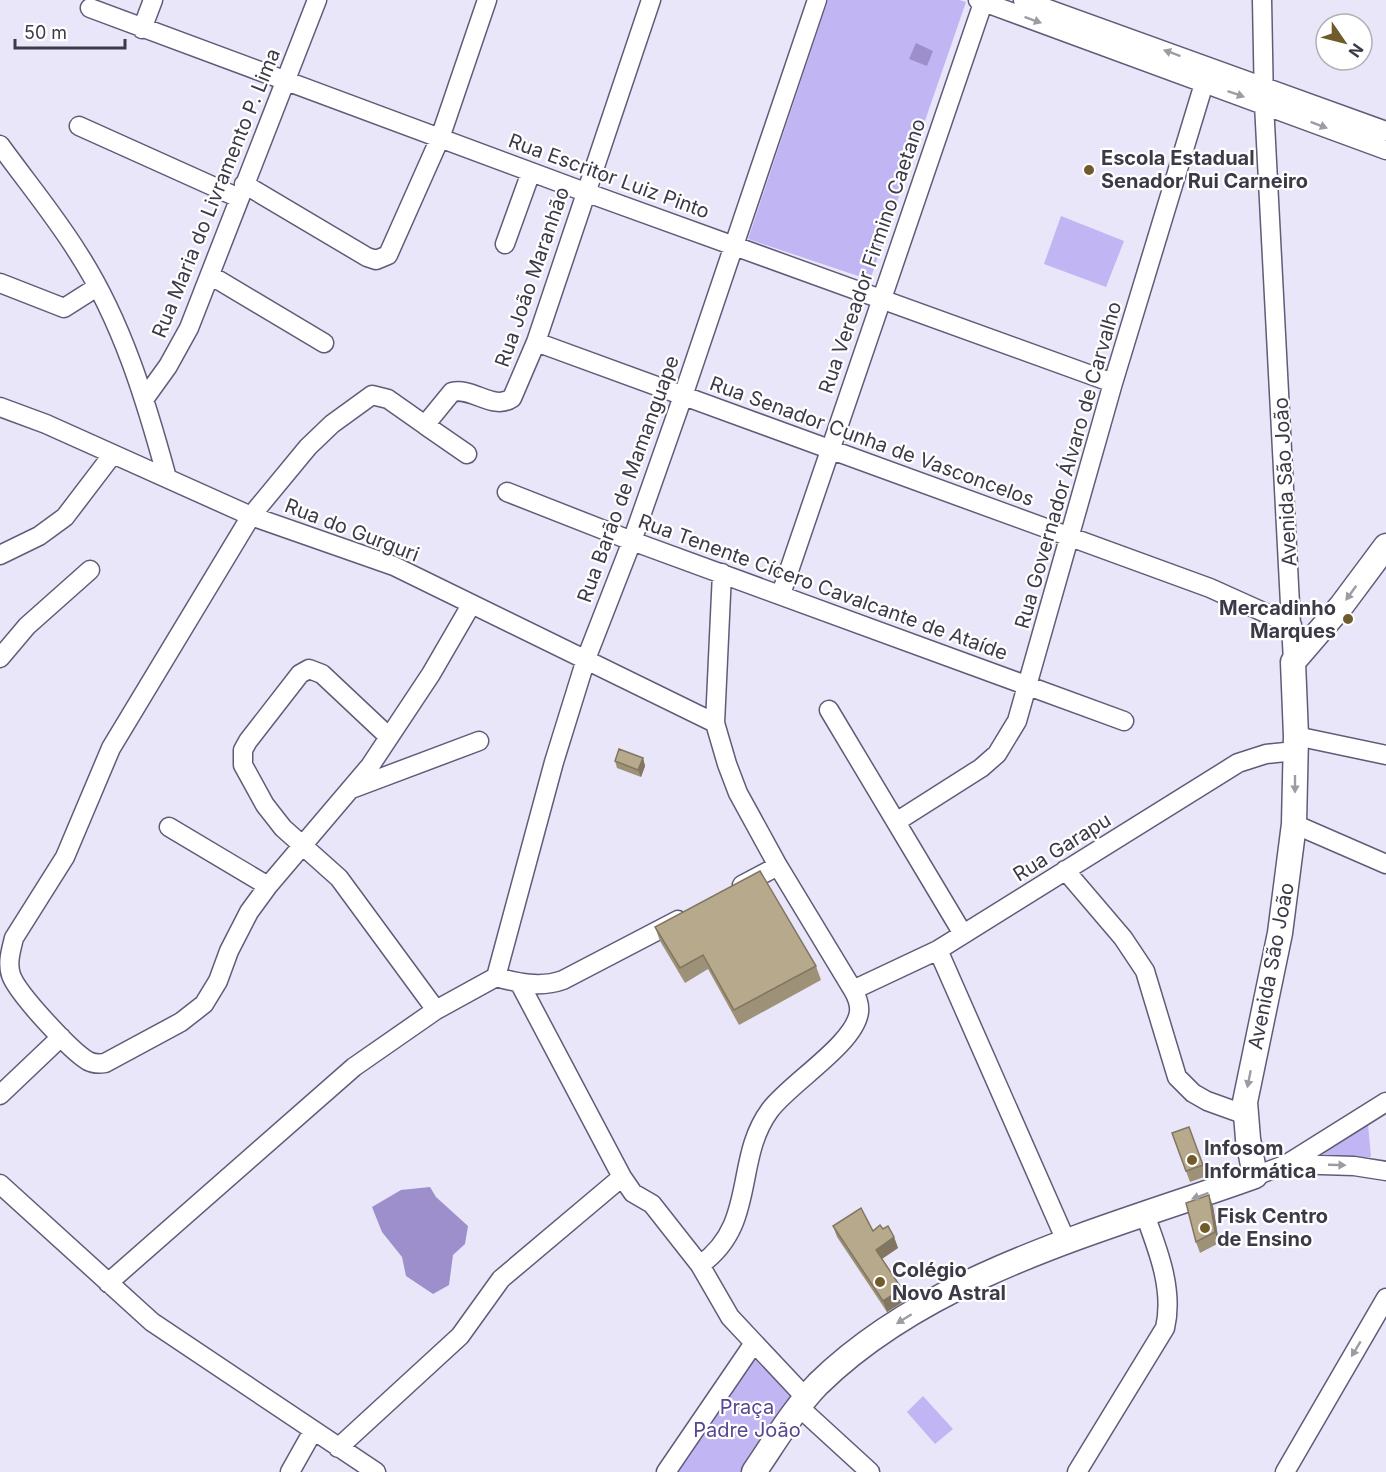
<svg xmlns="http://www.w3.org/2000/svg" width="1386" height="1472" viewBox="0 0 1386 1472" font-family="Inter,sans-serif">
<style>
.green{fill:#c1b5f3}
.water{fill:#9c8fcc}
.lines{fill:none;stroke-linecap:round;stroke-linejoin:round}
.minor-casing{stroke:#615b78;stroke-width:21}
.major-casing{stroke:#615b78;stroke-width:27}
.minor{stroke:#fff;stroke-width:18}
.major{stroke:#fff;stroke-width:24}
.wall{fill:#9d9178}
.shaded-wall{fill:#807661}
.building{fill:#b7a98b;stroke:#807661;stroke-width:1.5}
.oneway{fill:#9e9ca3}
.poi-dot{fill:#705b2a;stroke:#fff;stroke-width:2}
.labels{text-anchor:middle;stroke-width:4.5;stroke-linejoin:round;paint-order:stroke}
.poi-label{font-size:20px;font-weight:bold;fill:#3c3a47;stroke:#fff;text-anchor:start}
.street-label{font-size:20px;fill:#3c3a47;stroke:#fff}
.park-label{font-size:20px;fill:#5a4690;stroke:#fff}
</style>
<rect width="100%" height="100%" fill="#e9e6fa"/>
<path class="green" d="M828 0H959L966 2 870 280 748 239Z
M1061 216 1124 241 1106 287 1044 264Z
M1368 1124 1371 1157 1312 1156Z
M753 1356 799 1398 747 1472H673Z
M923 1396 953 1429 935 1444 907 1412Z"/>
<path class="water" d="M916 43 933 51 927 66 909 59Z
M430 1187 436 1197 468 1226 465 1244 453 1255 449 1285 433 1294 406 1276 402 1257 382 1232 372 1207 401 1190Z"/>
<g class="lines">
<g class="minor-casing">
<path id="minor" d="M978 0 1386 150
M1023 0 1386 131
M1262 0 1264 104 1293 662
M90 8 585 192 1113 383
M142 29 153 0
M79 126 239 198
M0 145C26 181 55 216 78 253 122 321 146 401 167 478
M244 184 367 257 376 260 388 255 440 138 487 0
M505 244 531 172
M210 275 324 343
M0 283 64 308 97 287
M536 342 1210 588 1292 625
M145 398 168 366 189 328 317 0
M0 407 46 424 251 516 394 566 715 723
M425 425 467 454
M507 492 632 541 1124 721
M0 555 39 536 65 517 113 454
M781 594 984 0
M471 605 431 674 370 766 268 886 249 912 229 951 218 981 204 1004 181 1022 105 1063C99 1064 94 1064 88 1061 71 1051 17 993 11 975 7 963 11 950 14 938L65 857 111 748 251 516 308 447 332 424 372 395 388 399 425 425 452 392C473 387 493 411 512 398L536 342 651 0
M0 658 27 626 90 570
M829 710 963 934
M1296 736 1386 755
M389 737 322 674 309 669 300 674 248 741 243 750V765L265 805 283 828 339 878 436 1010
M354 788 479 741
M896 822 981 768 997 754 1017 721 1113 383 1209 67
M1294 824 1386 864
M169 827 268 886
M1065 870 1123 938 1145 971 1177 1077 1193 1093 1207 1101 1246 1115
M742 885 778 866
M938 950 1067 1243
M496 977 554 762 586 659 632 541 683 396 817 0
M520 984 622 1177 633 1193 652 1204 700 1265 730 1317 806 1398
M853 990 938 950 1238 763 1266 754 1295 751
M0 1095 61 1037
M1289 1164 1354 1166 1386 1171
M1255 1176 1287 1164 1386 1102
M0 1184 152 1322 376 1472
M700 1265C758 1224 733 1160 770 1110 790 1083 855 1044 859 1012 860 1004 857 997 853 990L778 866 738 793 727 764 715 723 722 573
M108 1283 354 1067 436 1010 496 977C518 983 541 988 563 980L678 920
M799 1407 870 1472
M338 1448 460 1336 501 1279 622 1177
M290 1472 313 1431
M666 1472 754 1343
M1077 1472 1165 1328C1174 1290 1158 1250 1145 1215
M1285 1472 1386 1298"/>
</g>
<g class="major-casing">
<path id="major" d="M754 1472C774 1443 793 1410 818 1384 932 1272 1108 1229 1255 1176L1248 1139 1245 1102 1280 933 1294 824 1296 736 1293 662 1342 605 1386 546"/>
</g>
<use href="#minor" class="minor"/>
<use href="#major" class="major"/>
</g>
<path class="wall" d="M643 758 645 766 641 777 617 768 615 761Z
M655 927 816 966 821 980 739 1025 708 969 685 983 660 941Z
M1189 1127 1207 1176 1190 1182 1172 1133Z
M1213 1206 1219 1243 1200 1253 1196 1242Z
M833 1226 873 1231 883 1229 894 1237 898 1248 882 1259 906 1300 887 1312 837 1237Z"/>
<path class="shaded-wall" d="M643 758 645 766 641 777 638 770Z
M1209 1195 1213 1206 1219 1243 1215 1232Z
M894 1237 898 1248 880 1260 876 1250Z
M902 1289 906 1300 887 1312 883 1301Z"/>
<path class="building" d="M619 749 643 758 638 770 615 761Z
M760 871 816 966 734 1010 703 955 680 968 655 927Z
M1189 1127 1203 1165 1186 1171 1172 1133Z
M1209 1195 1215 1232 1196 1242 1186 1203Z
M861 1208 873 1231 880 1225 883 1229 888 1226 894 1237 876 1250 902 1289 883 1301 833 1226Z"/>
<defs><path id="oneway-solid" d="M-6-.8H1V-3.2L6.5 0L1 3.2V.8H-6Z" transform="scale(1.5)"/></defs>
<g class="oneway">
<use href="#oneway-solid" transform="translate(1033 20) rotate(20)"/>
<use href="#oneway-solid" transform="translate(1172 53) rotate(-160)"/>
<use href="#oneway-solid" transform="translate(1236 94) rotate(19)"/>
<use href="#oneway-solid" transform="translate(1319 125) rotate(21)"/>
<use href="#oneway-solid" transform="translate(1351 593) rotate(126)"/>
<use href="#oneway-solid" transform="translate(1295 784) rotate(90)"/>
<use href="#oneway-solid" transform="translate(1249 1079) rotate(101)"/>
<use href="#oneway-solid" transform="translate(1337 1165) rotate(2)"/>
<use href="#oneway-solid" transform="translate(1200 1196) rotate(160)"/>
<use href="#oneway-solid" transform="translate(904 1319) rotate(148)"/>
<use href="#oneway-solid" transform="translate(1356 1349) rotate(121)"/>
</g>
<g class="poi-dot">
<circle cx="1089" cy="170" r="6"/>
<circle cx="1348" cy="619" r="6"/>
<circle cx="1192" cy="1160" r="6"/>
<circle cx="1205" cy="1228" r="6"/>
<circle cx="880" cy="1282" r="6"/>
</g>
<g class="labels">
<g class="poi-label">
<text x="1101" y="165">Escola Estadual<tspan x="1101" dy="23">Senador Rui Carneiro</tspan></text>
<text x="1336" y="615" text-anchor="end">Mercadinho<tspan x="1336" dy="23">Marques</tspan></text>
<text x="1204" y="1155">Infosom<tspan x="1204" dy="23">Informática</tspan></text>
<text x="1217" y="1223">Fisk Centro<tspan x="1217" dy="23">de Ensino</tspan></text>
<text x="892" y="1277">Colégio<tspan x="892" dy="23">Novo Astral</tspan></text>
</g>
<g class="street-label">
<text transform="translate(609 176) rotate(20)" y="7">Rua Escritor Luiz Pinto</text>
<text transform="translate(216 193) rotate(-68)" y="7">Rua Maria do Livramento P. Lima</text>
<text transform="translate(872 256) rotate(-71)" y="7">Rua Vereador Firmino Caetano</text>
<text transform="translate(532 277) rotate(-71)" y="7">Rua João Maranhão</text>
<text transform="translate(872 441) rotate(20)" y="7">Rua Senador Cunha de Vasconcelos</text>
<text transform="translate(1068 465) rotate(-74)" y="7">Rua Governador Álvaro de Carvalho</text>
<text transform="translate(628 479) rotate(-70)" y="7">Rua Barão de Mamanguape</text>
<text transform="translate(1285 482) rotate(-93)" y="7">Avenida São João</text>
<text transform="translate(352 530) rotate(21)" y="7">Rua do Gurguri</text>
<text transform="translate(823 587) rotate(20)" y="7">Rua Tenente Cícero Cavalcante de Ataíde</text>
<text transform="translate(1062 847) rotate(-32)" y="7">Rua Garapu</text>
<text transform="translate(1271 966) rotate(-79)" y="7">Avenida São João</text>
</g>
<g class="park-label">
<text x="747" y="1414">Praça<tspan x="747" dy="23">Padre João</tspan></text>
</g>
</g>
<g transform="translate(1344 42) rotate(125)"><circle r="28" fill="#ffffff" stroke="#b1b0b5" stroke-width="1.5"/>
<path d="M0-4.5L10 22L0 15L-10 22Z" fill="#705b2a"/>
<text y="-9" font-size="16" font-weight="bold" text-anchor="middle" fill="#3c3a47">N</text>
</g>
<path d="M15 39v9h110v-9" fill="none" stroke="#3c3a47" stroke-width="3"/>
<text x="24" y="39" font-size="18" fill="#3c3a47" stroke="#ffffff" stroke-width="4.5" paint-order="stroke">50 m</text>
</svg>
